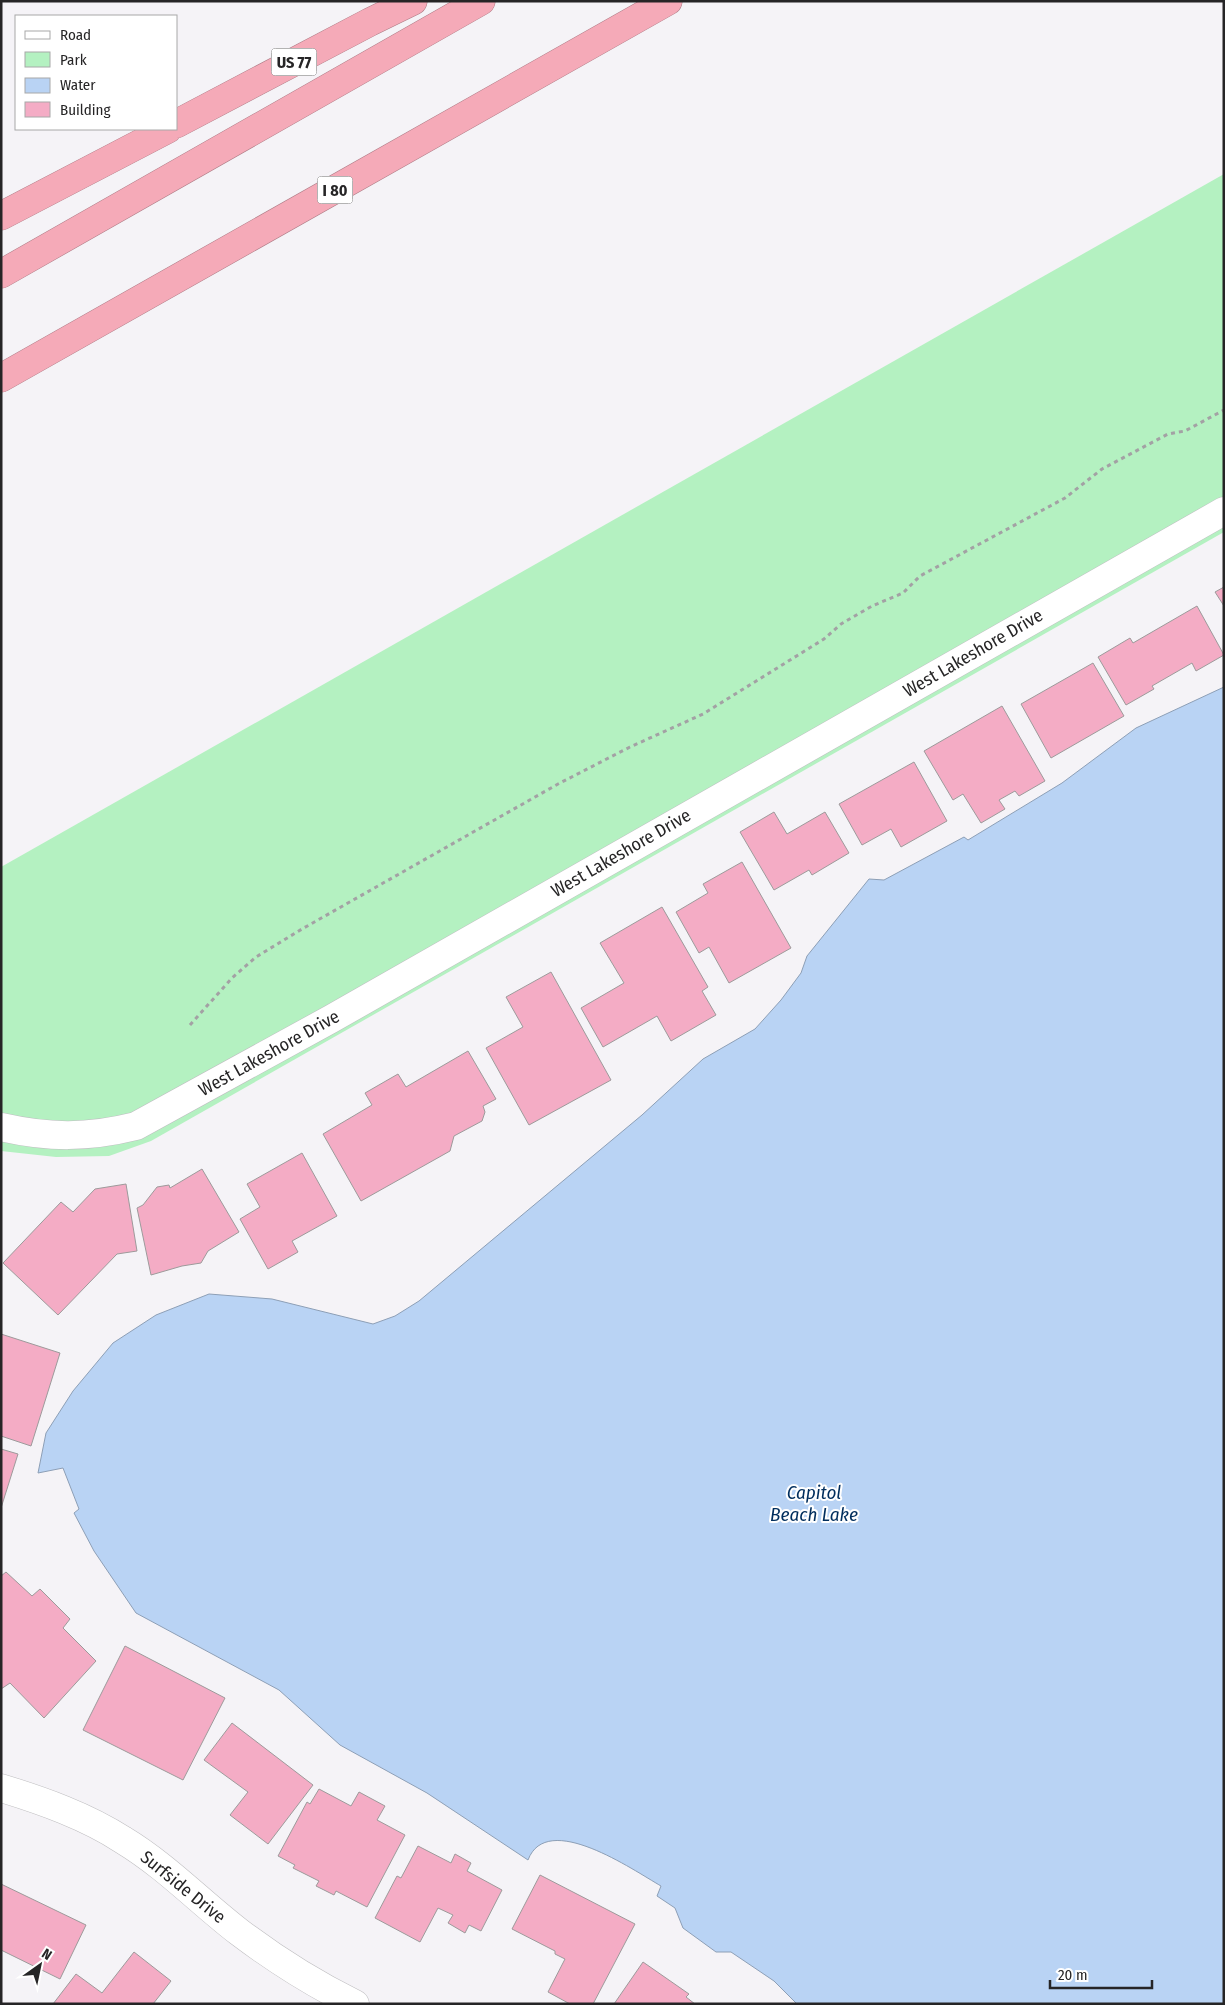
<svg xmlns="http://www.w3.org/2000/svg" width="1225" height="2005" viewBox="0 0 1225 2005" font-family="'Fira Sans Condensed',sans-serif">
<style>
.green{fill:#b4f1c1}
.water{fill:#b9d3f4;stroke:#8d9fb6}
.building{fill:#f4acc5;stroke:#9d9a9b}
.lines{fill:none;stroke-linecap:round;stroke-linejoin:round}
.minor-casing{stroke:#bfbec1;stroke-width:29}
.highway-casing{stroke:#ad7b85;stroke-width:29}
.path{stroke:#a3a1a4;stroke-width:3;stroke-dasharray:4 4;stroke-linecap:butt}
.minor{stroke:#fff;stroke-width:28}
.highway{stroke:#f5aab8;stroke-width:28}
.labels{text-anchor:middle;stroke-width:4;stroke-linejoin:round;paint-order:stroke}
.shield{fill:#fff;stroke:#676667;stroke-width:1}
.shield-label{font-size:16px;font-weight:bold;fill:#262526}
.street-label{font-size:18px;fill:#262526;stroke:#fff}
.water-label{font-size:19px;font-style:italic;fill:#012e5d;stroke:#fff}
</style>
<rect width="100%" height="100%" fill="#f5f3f7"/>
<path class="green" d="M1224 174V532L151 1141 109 1156 56 1157 1 1151V867Z"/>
<path class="water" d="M1224 687V2004H797L774 1981 731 1952H716L683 1928 675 1908 657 1896 661 1886C633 1870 547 1810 528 1860L427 1793 340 1745 279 1690 136 1613 94 1551 74 1513 79 1509 63 1468 38 1473 46 1433 73 1391 113 1343 156 1315 209 1294 272 1299 373 1324 395 1316 419 1301 642 1115 703 1059 755 1029 781 1000 801 973 807 956 869 879 884 880 964 837 968 840 1062 783 1136 728Z"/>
<path class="building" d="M1224 587V606L1215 592Z
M1197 606 1224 655 1196 671 1192 663 1152 686 1154 689 1126 705 1098 657 1130 638 1133 643Z
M1093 663 1124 716 1051 758 1021 704Z
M1002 706 1045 781 1019 796 1015 791 999 800 1005 809 981 823 963 794 953 800 924 751Z
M914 762 947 821 901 847 891 829 862 845 839 804Z
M774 812 787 834 825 812 849 853 812 875 809 870 774 890 740 832Z
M742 862 791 948 729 983 709 947 699 953 676 912 708 893 703 884Z
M662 907 708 987 702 991 716 1015 671 1041 657 1016 603 1047 581 1008 624 983 600 943Z
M551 972 611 1080 529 1125 486 1048 523 1027 506 997Z
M468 1051 496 1099 483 1106 485 1112 482 1121 454 1136 450 1151 361 1201 323 1134 372 1105 365 1093 398 1074 406 1087Z
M302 1153 337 1216 292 1241 298 1252 268 1269 240 1219 260 1207 247 1184Z
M202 1169 239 1232 208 1251 201 1263 182 1266 151 1275 137 1208 143 1205 157 1187 169 1185 170 1188Z
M126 1184 137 1251 117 1254 58 1315 3 1263 61 1202 73 1212 95 1189Z
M1 1334 60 1353 31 1446 1 1436Z
M1 1449 18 1454 1 1508Z
M6 1572 32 1596 40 1589 70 1619 63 1628 96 1661 44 1718 10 1683 1 1689V1576Z
M125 1646 225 1698 183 1780 83 1730Z
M232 1723 313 1785 268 1844 230 1815 248 1792 204 1760Z
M319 1789 351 1806 359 1792 385 1806 377 1820 405 1835 367 1907 336 1891 334 1895 316 1886 319 1881 293 1868 295 1865 278 1856 307 1802 310 1804Z
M418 1846 451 1863 455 1854 471 1863 467 1871 502 1890 481 1931 469 1925 465 1933 448 1923 453 1915 438 1908 420 1942 375 1918 397 1876 401 1878Z
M540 1875 635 1924 593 2004H570L548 1992 565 1959 555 1954V1951L512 1929Z
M1 1884 86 1925 60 1979 1 1950Z
M134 1952 171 1981 153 2004H53L76 1974 102 1993Z
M643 1962 689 1994 686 1997 695 2004H614Z"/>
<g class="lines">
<g class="minor-casing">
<path id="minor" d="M1 1127C49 1138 88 1138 136 1126L331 1019 1224 511
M1 1788C43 1801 86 1816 123 1840 166 1866 200 1902 239 1932 276 1960 314 1984 355 2004"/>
</g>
<g class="highway-casing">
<path id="highway" d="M176 124 370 22 413 1
M1 216 168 129
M1 274 481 1
M1 378 668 1"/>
</g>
<path class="path" d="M190 1025 232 978 256 957 302 929 558 784 630 747 703 714 824 639 841 624 872 606 903 593 920 576 1065 498 1102 469 1168 434 1185 431 1224 410"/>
<use href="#minor" class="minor"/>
<use href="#highway" class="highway"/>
</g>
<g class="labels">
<g class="shield">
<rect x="271.5" y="48.5" width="45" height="27" rx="4"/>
<rect x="317.5" y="176.5" width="35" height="27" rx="4"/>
</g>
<g class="shield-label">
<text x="294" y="68">US 77</text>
<text x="335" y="196">I 80</text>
</g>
<g class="street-label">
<text transform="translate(973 653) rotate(-30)" y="6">West Lakeshore Drive</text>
<text transform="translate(621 853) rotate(-30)" y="6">West Lakeshore Drive</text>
<text transform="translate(269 1053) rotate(-29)" y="6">West Lakeshore Drive</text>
<text transform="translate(183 1887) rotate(39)" y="6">Surfside Drive</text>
</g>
<g class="water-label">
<text x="814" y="1499">Capitol<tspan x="814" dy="22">Beach Lake</tspan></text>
</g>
</g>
<rect width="1225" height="2005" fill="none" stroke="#262526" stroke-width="5"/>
<rect x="15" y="15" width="162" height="115" fill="#ffffff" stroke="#a8a8a8"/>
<rect x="25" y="31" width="25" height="8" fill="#ffffff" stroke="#a8a8a8"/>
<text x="60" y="40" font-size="15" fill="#262526">Road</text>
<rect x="25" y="52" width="25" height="15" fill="#b4f1c1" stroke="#a8a8a8"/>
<text x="60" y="65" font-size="15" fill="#262526">Park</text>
<rect x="25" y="78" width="25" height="15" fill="#b9d3f4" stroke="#a8a8a8"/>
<text x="60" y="90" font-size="15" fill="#262526">Water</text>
<rect x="25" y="102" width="25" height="15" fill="#f4acc5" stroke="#a8a8a8"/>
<text x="60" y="115" font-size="15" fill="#262526">Building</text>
<g transform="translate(40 1965) rotate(33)" stroke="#ffffff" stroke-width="4" paint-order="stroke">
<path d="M0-4L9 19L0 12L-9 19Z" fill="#262526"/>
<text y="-8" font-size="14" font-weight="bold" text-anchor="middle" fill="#262526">N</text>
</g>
<path d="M1050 1980v8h102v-8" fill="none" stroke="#262526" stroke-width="2.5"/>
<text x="1058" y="1980" font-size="15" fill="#262526" stroke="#ffffff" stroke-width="4" paint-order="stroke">20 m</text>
</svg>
